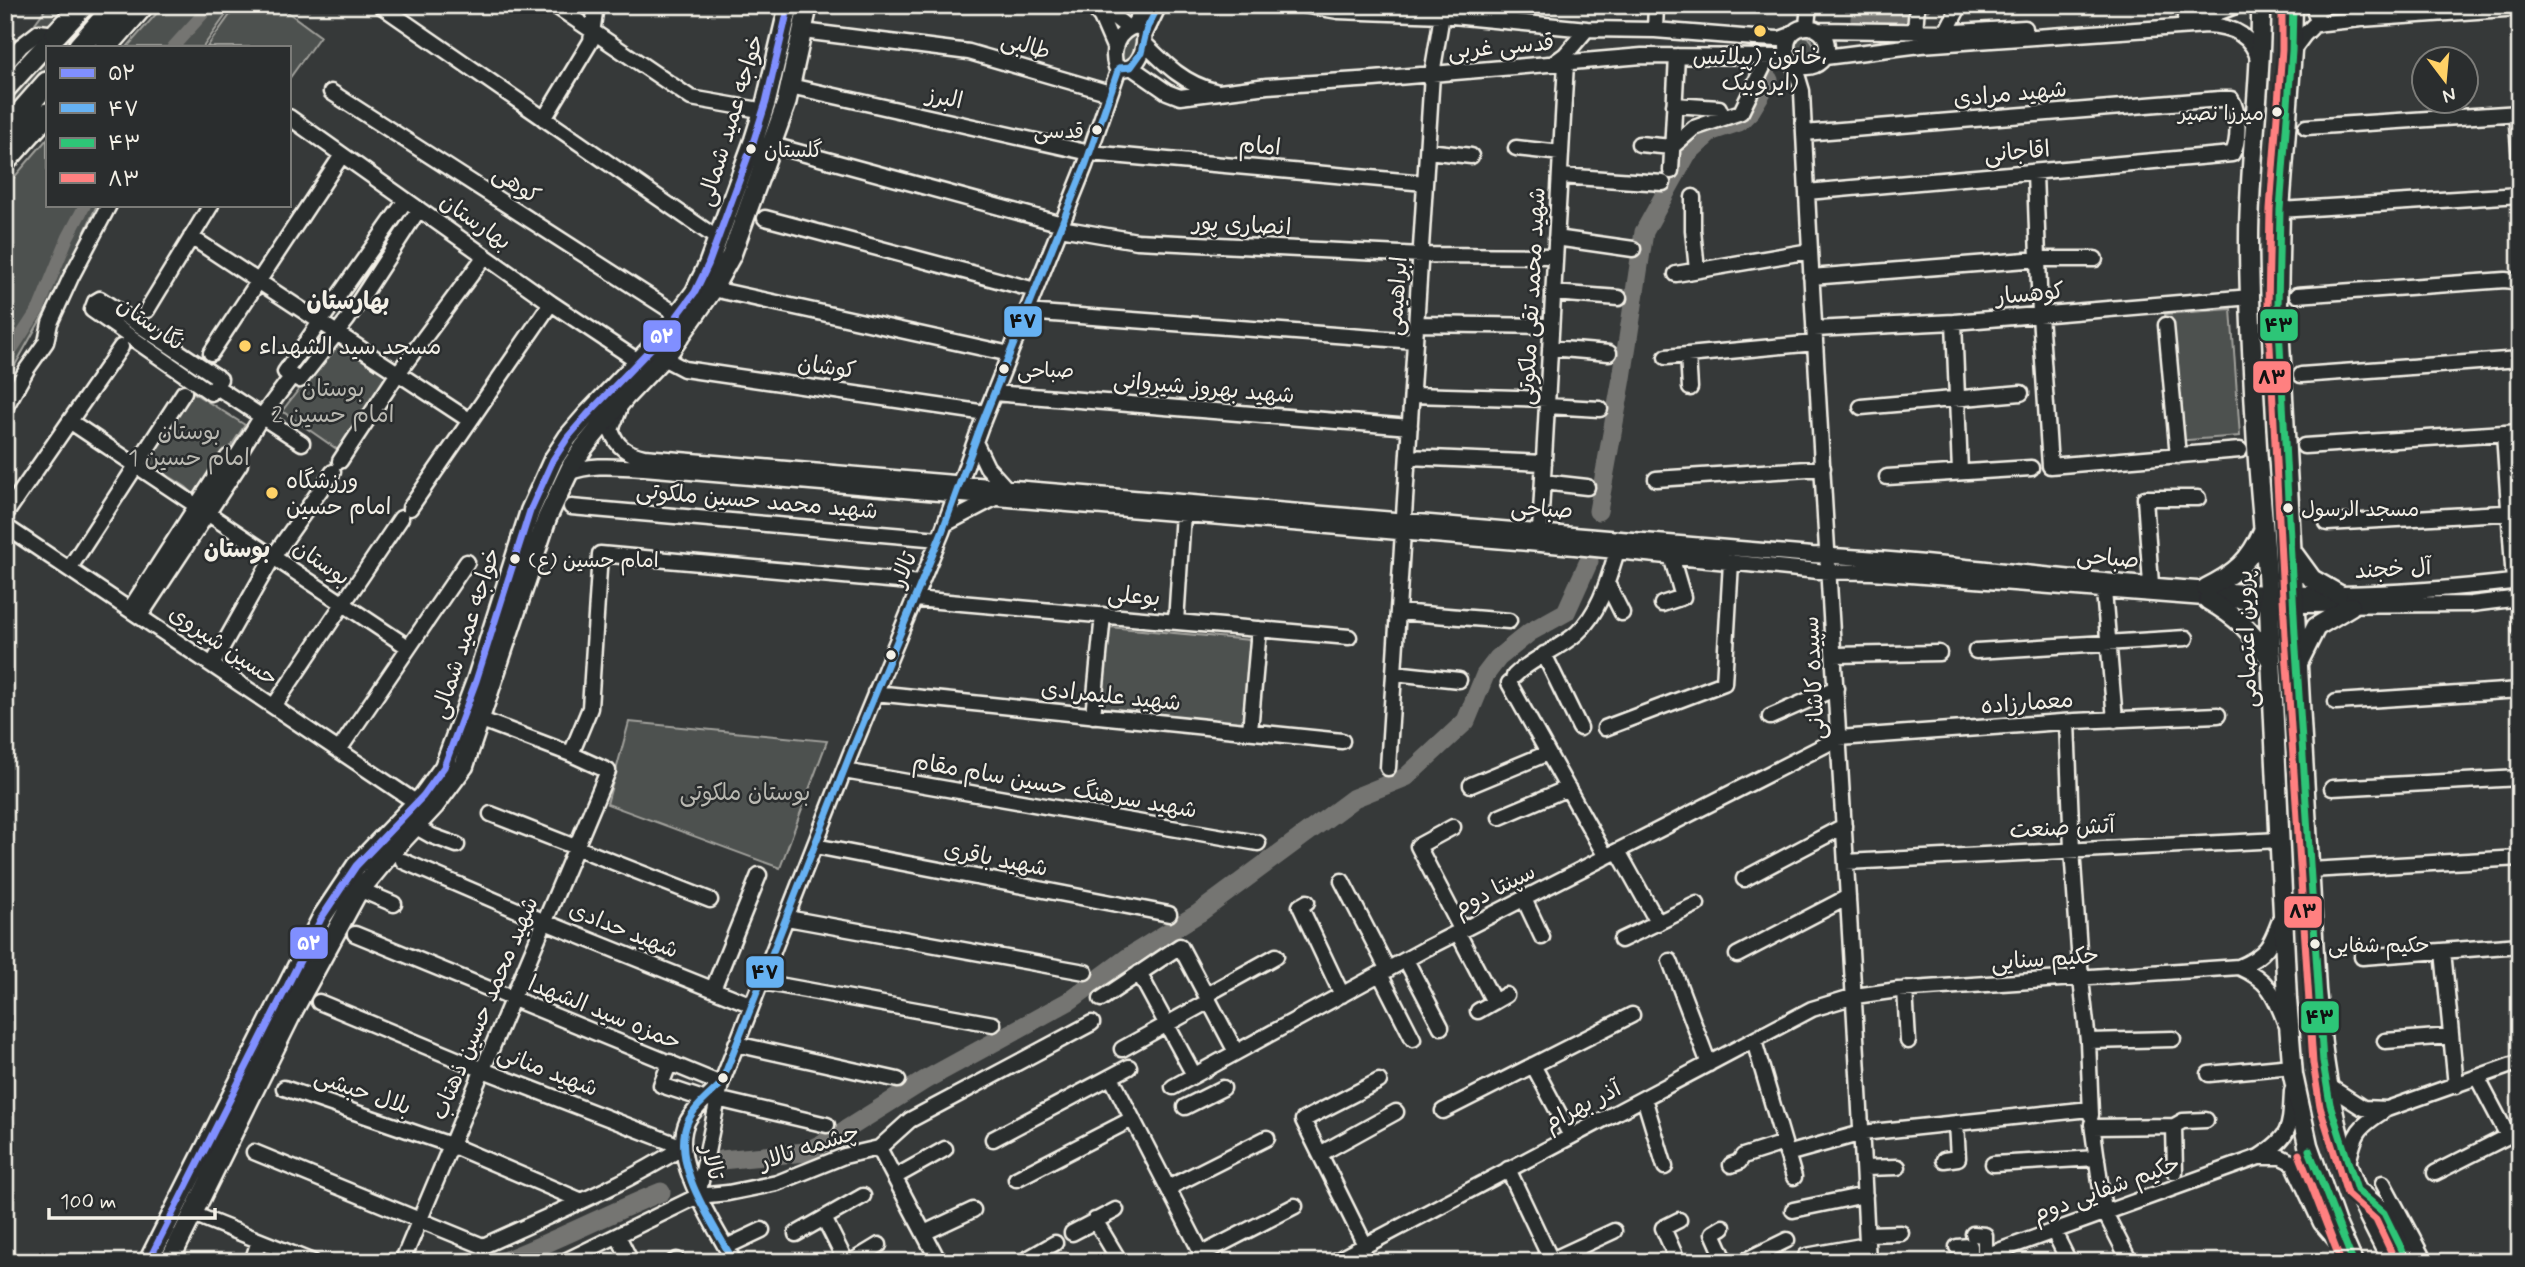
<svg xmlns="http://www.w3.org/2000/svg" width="2525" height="1267" viewBox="0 0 2525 1267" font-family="Mynerve,'Playpen Sans Arabic',sans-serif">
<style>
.green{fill:#4e514f;stroke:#a1a19c;stroke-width:2}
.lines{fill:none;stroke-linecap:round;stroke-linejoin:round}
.canal{stroke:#757572;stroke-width:12}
.river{stroke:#757572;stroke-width:19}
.minor-casing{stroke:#f4f1e8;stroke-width:19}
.major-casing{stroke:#f4f1e8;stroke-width:23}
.highway-casing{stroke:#f4f1e8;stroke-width:26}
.minor{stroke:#2a2d2e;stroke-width:14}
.major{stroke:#2a2d2e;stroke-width:18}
.highway{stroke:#2a2d2e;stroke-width:21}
.bus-1-casing{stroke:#2a2d2e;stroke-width:12}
.bus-2-casing{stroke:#2a2d2e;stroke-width:12}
.bus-3-casing{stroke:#2a2d2e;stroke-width:12}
.bus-4-casing{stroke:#2a2d2e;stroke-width:12}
.bus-1{stroke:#808fff;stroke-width:7}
.bus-2{stroke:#66b1f2;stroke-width:7}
.bus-3{stroke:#2dc577;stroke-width:7}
.bus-4{stroke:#ff8080;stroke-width:7}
.poi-dot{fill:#ffd166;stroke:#2a2d2e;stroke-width:2.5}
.bus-dot{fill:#f4f1e8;stroke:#2a2d2e;stroke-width:2.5}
.labels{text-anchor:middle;stroke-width:5;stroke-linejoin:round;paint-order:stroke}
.bus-label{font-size:21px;fill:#f4f1e8;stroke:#2a2d2e;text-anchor:start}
.street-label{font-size:23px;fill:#f4f1e8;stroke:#2a2d2e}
.poi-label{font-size:23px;fill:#f4f1e8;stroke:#2a2d2e;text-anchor:start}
.park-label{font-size:23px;fill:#bab9b2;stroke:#2a2d2e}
.neighbourhood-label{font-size:24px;font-weight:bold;fill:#f4f1e8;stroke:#2a2d2e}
.line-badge{stroke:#2a2d2e;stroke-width:2.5}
.badge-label{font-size:19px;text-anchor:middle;font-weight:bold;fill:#fff}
.pale-badge-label{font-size:19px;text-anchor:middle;font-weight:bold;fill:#111}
</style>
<rect width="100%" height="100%" fill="#363939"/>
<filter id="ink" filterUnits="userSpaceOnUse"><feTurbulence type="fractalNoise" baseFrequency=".0143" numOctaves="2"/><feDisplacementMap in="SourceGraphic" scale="14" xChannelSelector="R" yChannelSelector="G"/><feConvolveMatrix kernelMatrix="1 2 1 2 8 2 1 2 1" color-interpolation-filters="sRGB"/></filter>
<g filter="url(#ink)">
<path class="green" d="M43 5H79L55 29 33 26 46 8Z
M96 5H107L69 47H54Z
M164 5H233L203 47H127Z
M237 5H278L320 36 289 79V47H207Z
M1134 32 1141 35 1138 49 1126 64 1118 59C1120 46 1123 38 1134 32Z
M1790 48a12 12 0 1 1 24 0a12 12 0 1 1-24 0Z
M47 55V72L5 120V104Z
M47 139V205H97L63 280 5 383V188Z
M2231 309 2240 436 2175 441 2165 314Z
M338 339 389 377 341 452 282 411Z
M184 387 245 425 197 497 186 487 139 457Z
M1109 627 1250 640 1244 724 1099 710Z
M629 722 827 741 780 868 607 804Z"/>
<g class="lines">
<path class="canal" d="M173 47 211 5
M5 360 39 308 68 237 85 205"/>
<path class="river" d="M1860 19 1888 17 1922 5
M1598 511 1622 378 1644 232 1687 154 1712 131 1739 122 1751 110 1769 80
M721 1160 806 1152 831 1139 925 1080 1069 1001 1130 956 1199 913 1354 798 1406 777 1466 721 1485 675 1498 658 1530 632 1566 612 1589 561
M501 1262C556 1241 607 1214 661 1192"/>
<g class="minor-casing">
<path id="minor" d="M380 5 718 239
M554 5 691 98 754 109
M1091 5 1101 17 1114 47
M1099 5 1128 28
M1303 5 1338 11 1442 15 1587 29 1655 30 1755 38 1780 39 1791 35
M2185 17 2217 13 2238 5
M1497 20 1498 5
M2324 23 2318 21 2315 13 2319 8 2325 6
M1136 26 1143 29C1148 45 1138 76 1116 67 1110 49 1118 31 1136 26Z
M1807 26 1809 5
M1787 47a20 20 0 1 1 40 0a20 20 0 1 1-40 0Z
M1132 27 1146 5
M1655 30 1656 5
M1819 30 1957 32 2025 28
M803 31 969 52 1110 93
M1915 32 1917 5
M1946 32 1960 5
M1145 34 1159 5
M1145 44C1166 65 1185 84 1215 91
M2292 51 2304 35 2314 25 2324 23 2361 19 2520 8
M1825 57 1921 45 2207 25C2232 26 2252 35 2259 61
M1793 61 1802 91C1820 481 1849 871 1868 1262
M1554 63 1565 55 1587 29
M5 65 21 46 39 32 56 34
M1131 67 1167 92 1180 97 1267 86 1374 79 1642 56 1790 57
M790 86 1090 153 1425 183
M331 92 678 315
M1674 105 1719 108 1723 117
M2516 114 2520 159
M289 117 551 303 638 361
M544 119 591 41 596 5
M2306 127 2520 113
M1804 133 2220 99H2231C2239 110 2240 142 2232 154L1807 192
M1639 144 1672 147 1694 128 1741 112 1768 57
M772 145 1062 224
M1516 148 1561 153
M1428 151 1471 156
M1671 171 1677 56
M2035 173 2040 315 2050 466 2240 450
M1560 176 1663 183
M1693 197V230L1697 270
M2280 210 2520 195
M765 218 1035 290
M1060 228 1137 241 1422 255 1555 256
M191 237 469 420
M1556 238 1633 249
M1676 274 1810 251
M1811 277 2039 259H2095
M713 289 1010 354
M1553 293 1619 298
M2297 295 2505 280 2520 282
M100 299 220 379 211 393 92 310 95 302Z
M147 310 211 205
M1026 312 1415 341
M1954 322 1960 472
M1416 324 1551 326
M2166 325 2178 456
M1814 329 1954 322 2251 297
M1550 348 1609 353
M211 353 342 155
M1688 355 1690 388
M1666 357 1815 343
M663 358 684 369 986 413
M2301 375 2520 359
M292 376 300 380 347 320 419 209
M215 386 302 443
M994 393 1410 427
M1412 395 1547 399
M1547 406 1600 409
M1861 407 2021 393
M5 408 27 369 46 342 50 323 71 277 109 205
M619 410 611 430C617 447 626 453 644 457L1812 555C1988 563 2164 596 2340 594 2400 593 2461 588 2520 581
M71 422 408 647
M2504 433 2514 582
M975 442 987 467 1005 487
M2304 446 2520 432
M1408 457 1544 463
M340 461 398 373 485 256
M568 473C593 463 618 467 644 468L1575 547 1818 571 1872 572 2294 605 2471 604 2520 598
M1887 477 2031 468
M1656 479 1823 468
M1543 482 1587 487
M571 507 939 539
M410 508 551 303
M5 515 121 347
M2327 523 2520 512
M945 524 993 499
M5 526 417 803
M1540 531 1566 63
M69 569 184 392
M1607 583 1622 613
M2151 584 2145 498H2198
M2104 591 2115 720
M915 599 1349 637
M1662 604 1683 597 1671 556
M130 609 228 457 234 461
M2520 609V629
M1398 612 1509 621
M140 616 240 464 234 461 262 416 292 376 285 372 406 200
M1176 622 1183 513
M1976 651 2186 638
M1544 654 1580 728
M1834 655 1939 653
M212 665 273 557 333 472
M1394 673 1459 680
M1514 676C1532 658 1558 650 1577 633 1600 612 1608 580 1617 551
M1509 683 1606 857
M875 693 1342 741
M2336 702 2520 690
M274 706 401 518
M1093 716 1103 615
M1770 717 1836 688
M2067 722 2072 849 2081 979 2088 1041 2091 1115
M1605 728 1724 683 1731 562
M1250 731 1259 629
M339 750 467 562
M571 754 590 708 600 554 921 583
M1388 768 1432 74 1442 15
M844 771 1258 843
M1471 785 1548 753
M2332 788 2520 778
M491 814 710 900
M1500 817 1568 788
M416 827 432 836 457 845
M1453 827 1418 846 1462 931
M815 846 1169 914
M1618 851 1658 923
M403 861 545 922 752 1005
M1846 862 2280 840
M2310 870 2520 858
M1744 879 1844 826
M1342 881 1388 970
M361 890 394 904
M1524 899 1542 937
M1307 902 1300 906 1342 995
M787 918 1085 972
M1458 933 1494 1002
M355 934 721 1084
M1621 940 1697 904
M2443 951 2456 1086
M1737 955 1848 897
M2362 957 2520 945
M1406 960 1441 1027
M1670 961 1709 1064
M2239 967C2268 980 2274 993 2285 1022
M1139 973 1194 1075
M1380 974 1413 1039
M762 982 993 1024
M713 989 759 875
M1905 989 1908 1041
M1206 995 1276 956
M1101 999 1180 946 1236 1052
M319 1002 483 1070 683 1147
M1478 1011 1506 995
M1754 1041 1794 1177
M2088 1041 2173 1039
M2385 1041 2451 1036
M736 1044 898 1080
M1122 1049 1209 1001
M670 1062 661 1085 706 1100
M1533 1065 1571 1136
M2209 1074 2292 1066
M1111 1077 1206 1262
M2477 1077 2508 1136
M720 1085C710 1096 694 1108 687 1122 669 1161 716 1227 734 1262
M2327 1085 2363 1108 2387 1109
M1173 1087 1427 948 1839 738 2075 721 2218 715
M284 1088 451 1145 582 1201
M1644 1098 1665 1167
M717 1099 827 1125
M1185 1107 1223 1088
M1443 1111 1632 1015
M2092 1124 2104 1211 2128 1258 2121 1262
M2174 1126 2183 1121 2206 1120
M2093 1127 2174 1126 2175 1172
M993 1139 1129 1067
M879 1148 939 1262
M254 1152 483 1246C550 1215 620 1187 683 1147
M1320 1154 1396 1112
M1787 1154 1862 1133 2090 1109
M2260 1157H2281L2293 1163 2321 1223 2343 1249
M1944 1160 1958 1158 1956 1123
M1993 1164 2097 1158
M2348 1164C2355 1131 2358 1127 2387 1109L2520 1062
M1731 1165 1739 1162 1743 1156 1784 1143
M1864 1168 1898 1167
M1508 1169 1552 1262
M2435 1173 2520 1130
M895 1177 945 1149
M1016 1179 1132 1119
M2383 1183 2425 1262
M1168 1188 1267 1138
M698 1196 721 1084 850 755 942 532 980 428 1085 166 1119 68
M1793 1210 1865 1195
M193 1214 313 1262
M824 1218 846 1262
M1095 1220 1120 1262
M1723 1227 1713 1233 1726 1262
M2053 1230 2069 1262
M924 1233 973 1210
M1072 1233 1116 1210
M796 1234 863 1196
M1867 1234 1901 1233
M1973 1234 1985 1235V1255
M618 1236 631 1262
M1365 1245 1303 1120 1379 1081
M726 1247 762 1230
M1957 1247 1970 1246V1261
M1202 1254 1295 1206
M1806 1256 1867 1245
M252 1262 259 1241
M402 1262 608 771 571 754 479 719
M563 1262 698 1196 728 1193 777 1183 844 1156 879 1148 910 1120 1092 1023
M673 1262 677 1260
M851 1262 879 1245
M1022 1262 1055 1243
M1334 1262 1812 1009 1855 996 1898 990 2239 967C2267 955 2271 945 2281 917
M1547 1262 1614 1231
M1678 1262 1663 1228 1679 1220
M1742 1262 1787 1240
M1968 1262 2259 1157C2292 1135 2290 1129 2292 1091"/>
</g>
<g class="major-casing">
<path id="major" d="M2261 5C2262 83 2249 160 2249 239 2249 307 2253 377 2257 446 2261 509 2269 572 2270 636L2287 999 2293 1075 2308 1145 2335 1221 2353 1262
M2293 5 2292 51 2280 210 2278 307 2316 990C2322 1050 2329 1107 2347 1164 2358 1198 2376 1230 2392 1262
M5 90 56 34
M2293 553 2312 579 2338 594
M2206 588C2235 574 2250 561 2263 531
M2208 600C2239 618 2250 630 2270 659
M2297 665 2316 627 2351 606
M2362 1194 2384 1213 2408 1262
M148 1262 322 917 356 866 423 796 444 767 476 681 530 511 553 460 568 437 587 415 660 339 695 292 708 265 754 140 766 102 789 5
M169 1262 294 1009 356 895 393 850 435 805 464 766 547 518 572 465 584 447 626 396 671 349 711 292 731 256 786 104 808 5"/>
</g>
<g class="highway-casing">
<path id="highway" d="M56 34 83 5
M79 47 116 5
M106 47 143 5
M5 131 47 83
M5 161 47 114"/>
</g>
<use href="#minor" class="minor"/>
<use href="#major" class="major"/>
<use href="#highway" class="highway"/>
<g class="bus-1-casing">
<path id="bus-1" d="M148 1262 322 917 356 866 423 796 444 767 476 681 530 511 553 460 568 437 587 415 660 339 695 292 708 265 754 140 766 102 789 5"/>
</g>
<g class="bus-2-casing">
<path id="bus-2" d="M1119 68 1131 67 1141 53 1147 28 1159 5
M734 1262C714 1225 669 1163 688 1121 695 1106 710 1095 721 1084L850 755 942 532 980 428 1085 166 1119 68"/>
</g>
<g class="bus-3-casing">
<path id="bus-3" d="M2293 5 2292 51 2280 210 2278 307 2295 634 2323 1062 2330 1104 2357 1190 2384 1213 2408 1262
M2309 1150 2353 1262"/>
</g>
<g class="bus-4-casing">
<path id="bus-4" d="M2282 5V50L2270 209 2268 308 2285 635 2313 1063 2320 1107 2347 1194 2376 1220 2396 1262
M2299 1154 2341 1262"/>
</g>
<use href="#bus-1" class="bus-1"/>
<use href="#bus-2" class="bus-2"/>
<use href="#bus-3" class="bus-3"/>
<use href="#bus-4" class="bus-4"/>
</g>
</g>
<g class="poi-dot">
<circle cx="1760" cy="31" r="7"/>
<circle cx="245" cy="346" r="7"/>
<circle cx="272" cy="493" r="7"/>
</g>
<g class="bus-dot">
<circle cx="2277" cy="112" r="6"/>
<circle cx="1097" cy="130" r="6"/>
<circle cx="751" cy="149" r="6"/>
<circle cx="1004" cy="369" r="6"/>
<circle cx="2288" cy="508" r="6"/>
<circle cx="515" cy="559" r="6"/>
<circle cx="891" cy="655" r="6"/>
<circle cx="2315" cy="944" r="6"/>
<circle cx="723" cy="1078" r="6"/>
</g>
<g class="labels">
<g class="bus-label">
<text x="2264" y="120" text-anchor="end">میرزا نصیر</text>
<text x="1084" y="138" text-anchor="end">قدسی</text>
<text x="764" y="157">گلستان</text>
<text x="1017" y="377">صباحی</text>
<text x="2301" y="516">مسجد الرسول</text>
<text x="528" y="567">امام حسین (ع)</text>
<text x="2328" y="952">حکیم شفایی</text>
</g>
<g class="street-label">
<text transform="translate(1026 45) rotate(16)" y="8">طالبی</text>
<text transform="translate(1501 46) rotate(-5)" y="8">قدسی غربی</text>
<text transform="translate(2010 93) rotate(-5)" y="8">شهید مرادی</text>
<text transform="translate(945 97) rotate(12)" y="8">البرز</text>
<text transform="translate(730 120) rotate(-73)" y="8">خواجه عمید شمالی</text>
<text transform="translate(1260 145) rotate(5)" y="8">امام</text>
<text transform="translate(2017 151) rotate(-5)" y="8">اقاجانی</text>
<text transform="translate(517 184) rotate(33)" y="8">کوهی</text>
<text transform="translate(476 221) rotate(35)" y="8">بهارستان</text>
<text transform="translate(1242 224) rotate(3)" y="8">انصاری پور</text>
<text transform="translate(2030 293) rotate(-5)" y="8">کوهسار</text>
<text transform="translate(1396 296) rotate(-86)" y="8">ابراهیمی</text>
<text transform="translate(1531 296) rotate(-87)" y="8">شهید محمد تقی ملکوتی</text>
<text transform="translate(151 323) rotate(35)" y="8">نگارستان</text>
<text transform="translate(827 366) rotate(8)" y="8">کوشان</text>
<text transform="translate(1204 387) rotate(5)" y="8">شهید بهروز شیروانی</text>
<text transform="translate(757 500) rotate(5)" y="8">شهید محمد حسین ملکوتی</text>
<text transform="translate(1542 508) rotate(4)" y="8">صباحی</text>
<text transform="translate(2108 557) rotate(5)" y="8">صباحی</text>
<text transform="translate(322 562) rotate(34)" y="8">بوستان</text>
<text transform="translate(2393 568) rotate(-3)" y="8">آل خجند</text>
<text transform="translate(903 569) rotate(-68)" y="8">تالار</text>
<text transform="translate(1134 595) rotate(5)" y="8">بوعلی</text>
<text transform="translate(465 633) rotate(-72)" y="8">خواجه عمید شمالی</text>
<text transform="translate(2246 639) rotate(-92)" y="8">پروین اعتصامی</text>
<text transform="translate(224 645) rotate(34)" y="8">حسین شیروی</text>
<text transform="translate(1813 678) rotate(-93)" y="8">سپیده کاشانی</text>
<text transform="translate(1111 695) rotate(6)" y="8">شهید علیمرادی</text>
<text transform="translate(2027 702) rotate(-4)" y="8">معمارزاده</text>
<text transform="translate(1055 785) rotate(10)" y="8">شهید سرهنگ حسین سام مقام</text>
<text transform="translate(2062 827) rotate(-3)" y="8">آتش صنعت</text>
<text transform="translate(996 858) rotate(11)" y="8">شهید باقری</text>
<text transform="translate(1494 889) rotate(-27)" y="8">سپنتا دوم</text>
<text transform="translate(624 929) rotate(22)" y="8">شهید حدادی</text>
<text transform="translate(2045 958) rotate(-4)" y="8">حکیم سنایی</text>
<text transform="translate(484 1008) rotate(-67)" y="8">شهید محمد حسین ذهتاب</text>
<text transform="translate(605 1012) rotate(22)" y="8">حمزه سید الشهدا</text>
<text transform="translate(548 1070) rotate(21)" y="8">شهید منانی</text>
<text transform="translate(363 1091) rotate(19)" y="8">بلال حبشی</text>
<text transform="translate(1582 1105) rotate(-27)" y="8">آذر بهرام</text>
<text transform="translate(809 1146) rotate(-18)" y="8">چشمه تالار</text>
<text transform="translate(713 1162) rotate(75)" y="8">تالار</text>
<text transform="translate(2106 1188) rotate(-20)" y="8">حکیم شفایی دوم</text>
</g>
<g class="poi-label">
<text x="1760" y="64" text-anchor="middle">خاتون (پیلاتس،<tspan x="1760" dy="26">ایروبیک)</tspan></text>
<text x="259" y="354">مسجد سید الشهداء</text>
<text x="286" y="488">ورزشگاه<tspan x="286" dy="26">امام حسین</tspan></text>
</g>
<g class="park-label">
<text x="333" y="396">بوستان<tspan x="333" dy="26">امام حسین 2</tspan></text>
<text x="189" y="439">بوستان<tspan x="189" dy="26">امام حسین 1</tspan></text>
<text x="745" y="800">بوستان ملکوتی</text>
</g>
<g class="neighbourhood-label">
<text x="348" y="309">بهارستان</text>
<text x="237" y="557">بوستان</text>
</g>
</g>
<g class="line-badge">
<rect x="1003" y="305" width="40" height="33" rx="7" fill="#66b1f2"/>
<rect x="2259" y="308" width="40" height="34" rx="7" fill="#2dc577"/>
<rect x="642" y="319" width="40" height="34" rx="7" fill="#808fff"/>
<rect x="2252" y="360" width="40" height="34" rx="7" fill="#ff8080"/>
<rect x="2283" y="895" width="40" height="34" rx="7" fill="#ff8080"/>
<rect x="289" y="926" width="40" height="34" rx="7" fill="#808fff"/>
<rect x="745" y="955" width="40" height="34" rx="7" fill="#66b1f2"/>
<rect x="2300" y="1000" width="40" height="34" rx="7" fill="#2dc577"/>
</g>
<g class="badge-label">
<text x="662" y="343">۵۲</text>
<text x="309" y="950">۵۲</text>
</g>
<g class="pale-badge-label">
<text x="1023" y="328">۴۷</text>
<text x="2279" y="332">۴۳</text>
<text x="2272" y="384">۸۳</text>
<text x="2303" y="918">۸۳</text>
<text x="765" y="979">۴۷</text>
<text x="2320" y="1024">۴۳</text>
</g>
<rect width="2525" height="1267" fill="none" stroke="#2a2d2e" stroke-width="28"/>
<rect x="14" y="14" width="2497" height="1239" fill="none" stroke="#f4f1e8" stroke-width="2.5" filter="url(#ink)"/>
<rect x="46" y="46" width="245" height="161" fill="#2a2d2e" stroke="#7b7b78" stroke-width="2"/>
<rect x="60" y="68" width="35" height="10" fill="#808fff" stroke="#7b7b78" stroke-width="2"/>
<text x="108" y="80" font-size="21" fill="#f4f1e8">۵۲</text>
<rect x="60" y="103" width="35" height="10" fill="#66b1f2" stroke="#7b7b78" stroke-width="2"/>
<text x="108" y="116" font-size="21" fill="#f4f1e8">۴۷</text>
<rect x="60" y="138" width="35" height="10" fill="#2dc577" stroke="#7b7b78" stroke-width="2"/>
<text x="108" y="150" font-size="21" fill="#f4f1e8">۴۳</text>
<rect x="60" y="173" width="35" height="10" fill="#ff8080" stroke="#7b7b78" stroke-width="2"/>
<text x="108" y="186" font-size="21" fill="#f4f1e8">۸۳</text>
<g transform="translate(2445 80) rotate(164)"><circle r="33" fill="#2a2d2e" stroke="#7b7b78" stroke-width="2"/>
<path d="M0-5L12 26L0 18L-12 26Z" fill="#ffd166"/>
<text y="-10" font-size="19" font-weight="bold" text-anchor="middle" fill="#f4f1e8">N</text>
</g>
<path d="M49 1208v10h166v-10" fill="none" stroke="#f4f1e8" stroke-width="3.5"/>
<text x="60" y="1208" font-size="21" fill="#f4f1e8" stroke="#2a2d2e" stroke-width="5" paint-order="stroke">100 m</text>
</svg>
